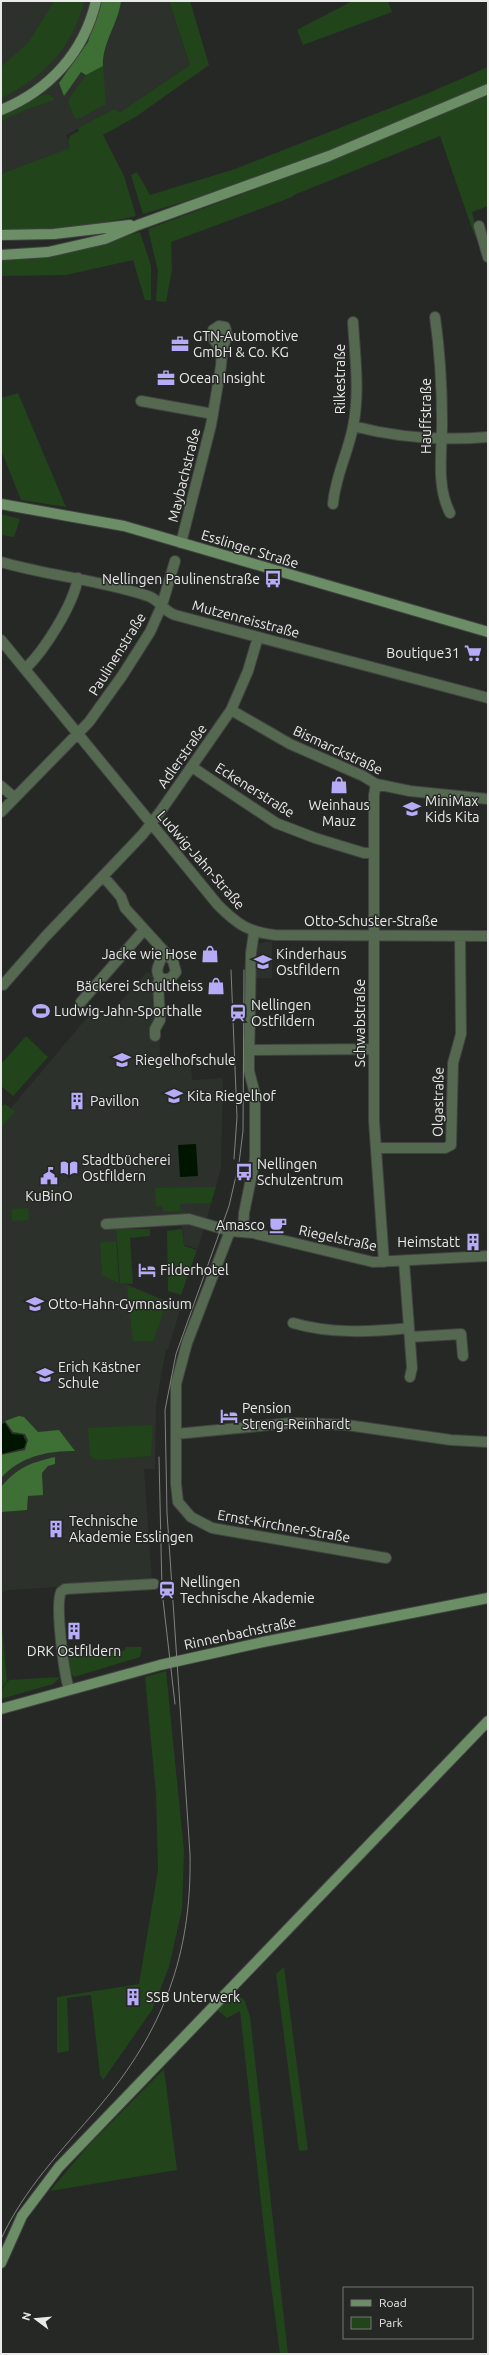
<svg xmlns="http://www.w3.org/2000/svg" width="489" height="2355" viewBox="0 0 489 2355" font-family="Ubuntu,sans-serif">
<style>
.built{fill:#2c322b}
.green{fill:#21441b}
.forest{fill:#3e6f35}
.water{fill:#001500}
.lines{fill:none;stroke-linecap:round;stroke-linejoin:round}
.street-casing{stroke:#414341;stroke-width:12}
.secondary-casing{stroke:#414341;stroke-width:12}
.street{stroke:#546950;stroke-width:10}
.secondary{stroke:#6c8e66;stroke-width:10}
.tram{stroke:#808180;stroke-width:1}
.labels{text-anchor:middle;stroke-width:3;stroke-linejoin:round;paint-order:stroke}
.poi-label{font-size:14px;fill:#e9eae9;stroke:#262826;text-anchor:start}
.street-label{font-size:14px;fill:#e9eae9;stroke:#262826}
</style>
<rect width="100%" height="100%" fill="#262826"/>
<path class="built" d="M1 1H169L190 65 120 112 114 109 66 135 71 148 1 174Z
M266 942H272V978H254L256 944Z
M147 972 159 980 160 1059 190 1057 192 1080 223 1078 221 1168 198 1249 184 1245 182 1224 116 1229 119 1281 181 1307 168 1349 166 1350 160 1381 156 1406 155 1469H144L152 1581 9 1590 1 1593V1120L89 1015H109Z"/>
<path class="green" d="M54 1H84C74 46 42 79 1 98V67L29 42Z
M169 1H190L209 65 137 116 103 135 124 176 136 216 73 229 1 231V174L70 148 68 141 70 136 79 131 78 128 114 109 120 112 190 65Z
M352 1H388L392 12 303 45 297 30Z
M103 66 106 104 78 119 74 117 68 102 69 99 86 75Z
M488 67V84C375 133 262 180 143 214L131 175 137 172 150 195 235 169 426 94Z
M45 94 50 95 55 100 27 109 1 121V115Z
M488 95V206L472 212 478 236 475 237 440 136 294 195 292 197 171 242 172 270 166 302 156 301 158 271 148 229 328 162Z
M140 232 151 266V300H145L133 260 66 275 1 276V260L69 253Z
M18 393 66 507 21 500 1 450V398Z
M1 514 20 519 14 537 1 535Z
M26 1036 48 1057 13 1096 1 1086V1064Z
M5 1104 15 1112 1 1127V1107Z
M216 1187 211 1203 180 1204 181 1211 164 1212 162 1206 156 1207 155 1188Z
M28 1208 29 1220 12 1221V1209Z
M116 1229H150V1236L130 1238 133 1284 120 1283Z
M182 1229 184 1246 197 1250 181 1295 168 1291 167 1231Z
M116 1241 119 1283 102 1275 100 1242Z
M127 1285 167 1302 153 1341H133Z
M153 1425 151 1456 96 1460 90 1456 88 1428Z
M1 1617 7 1682 1 1689Z
M126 1647H142L140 1657 74 1677 69 1671 67 1656 124 1651Z
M166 1671 184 1851 182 1909 169 1967 152 2010 103 2080 100 2075 91 1995 67 1998 69 2051 57 2053V1997L139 1984 158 1870 156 1794 145 1677Z
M60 1677 53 1684 1 1699V1691L9 1680Z
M284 1967 308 2150 299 2151 276 1974Z
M234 1995 244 1999 250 2016 288 2354H280L266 2247 240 2011 227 2018 217 2010Z
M164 2069 177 2170 50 2191 87 2147Z"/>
<path class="forest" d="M101 1H121C118 24 102 43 103 66L86 75 81 72 64 96 59 83 88 42Z
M19 1416 24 1417 38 1432 59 1430 75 1451C47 1451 21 1456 1 1478V1455L25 1450 28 1440 25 1434 13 1432 5 1421Z
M55 1457V1464L48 1466 42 1473 43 1495 28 1496 27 1510 1 1512V1487C18 1467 30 1463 55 1457Z"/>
<path class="water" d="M196 1144 198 1176 180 1177 178 1145Z
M5 1423 12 1434 23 1435 26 1442 24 1448 1 1454V1424Z"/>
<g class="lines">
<g class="street-casing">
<path id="street" d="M479 226 488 257
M435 317C440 352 442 388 442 423 442 452 436 486 450 513
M141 401 213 414
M353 426C398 438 442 441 488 437
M333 504C335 477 348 453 353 427 360 392 355 357 353 322
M181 543 211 425 221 366 222 350 227 335 225 327 219 326 213 330 214 340 222 350
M1 562C50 576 100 580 148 596 160 600 163 611 175 615L488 698
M1 640 218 905C237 924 248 932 275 935L488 936
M25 669C45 650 73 605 78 578
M231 710 290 744 363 776 376 784 410 791 488 799
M192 767 276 823 315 838 364 853H374
M376 784 374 795V1121L384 1262
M1 786 15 798
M1 812 89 722 122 676 150 632 162 605 175 561
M103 876 121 897 125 908 164 951C162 961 152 970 161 979H170L176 972 173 961 164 951
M3 985 45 937 143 834 160 812 231 710 248 671 258 637
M81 1002 144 930
M155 1036V1029L160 1020 158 983 161 979
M249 1050 374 1049
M376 1148H445L451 1145 453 1063 461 1034 460 936
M106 1224 189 1219 230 1231 253 1233 373 1262 488 1256
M230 1231 187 1343 176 1384V1484L178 1502 191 1517 212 1528 386 1558
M243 1232 244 1213 255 1159V1094L249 1071V1060L251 953 254 932
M404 1261 412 1368 410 1377
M293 1323C330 1334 371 1332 409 1328
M410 1337 461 1334 463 1356
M176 1434 291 1423 322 1424 347 1425 451 1440 488 1442
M69 1689C64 1674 55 1605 61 1592L65 1589 154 1584"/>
</g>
<g class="secondary-casing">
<path id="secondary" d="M1 110C50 90 84 52 96 1
M1 235 54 234 130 225
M1 255 48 252 105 239 138 225 329 156 488 89
M1 504 124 526 488 632
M1 1709 160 1665 263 1642 488 1598
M1 2263 22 2216 59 2167 488 1721"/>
</g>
<use href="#street" class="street"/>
<use href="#secondary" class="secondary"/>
<path class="tram" d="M231 970 237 1117 234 1159
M159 1457 162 1591 175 1704
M1 2239C24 2189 62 2150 98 2108 163 2031 192 1955 190 1854L167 1513 165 1410 176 1354 229 1206 239 1163 243 1131 244 970"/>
</g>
<defs>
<g id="office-bare" transform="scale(1.38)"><path d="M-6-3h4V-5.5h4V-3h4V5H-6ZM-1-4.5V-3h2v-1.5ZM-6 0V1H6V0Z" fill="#b7abf8" stroke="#262826" stroke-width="2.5" paint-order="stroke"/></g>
<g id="bus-bare" transform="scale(1.38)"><path d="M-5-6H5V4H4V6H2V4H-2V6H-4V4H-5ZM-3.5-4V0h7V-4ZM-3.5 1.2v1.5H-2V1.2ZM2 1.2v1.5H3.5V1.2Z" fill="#b7abf8" stroke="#262826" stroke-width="2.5" paint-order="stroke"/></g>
<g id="supermarket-bare" transform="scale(1.38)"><path d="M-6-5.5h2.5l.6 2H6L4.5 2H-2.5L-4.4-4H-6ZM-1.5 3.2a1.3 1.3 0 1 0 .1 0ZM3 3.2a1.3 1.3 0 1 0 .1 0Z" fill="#b7abf8" stroke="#262826" stroke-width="2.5" paint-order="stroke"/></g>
<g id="shop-bare" transform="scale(1.38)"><path d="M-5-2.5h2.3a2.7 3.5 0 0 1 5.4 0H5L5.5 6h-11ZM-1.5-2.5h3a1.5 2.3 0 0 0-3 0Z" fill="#b7abf8" stroke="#262826" stroke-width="2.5" paint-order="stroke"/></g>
<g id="school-bare" transform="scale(1.38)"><path d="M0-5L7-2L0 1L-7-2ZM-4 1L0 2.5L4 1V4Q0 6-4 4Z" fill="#b7abf8" stroke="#262826" stroke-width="2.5" paint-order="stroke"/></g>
<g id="stadium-bare" transform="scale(1.38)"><path d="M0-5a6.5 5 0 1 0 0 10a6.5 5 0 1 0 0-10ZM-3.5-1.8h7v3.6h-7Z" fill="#b7abf8" stroke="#262826" stroke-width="2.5" paint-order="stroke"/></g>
<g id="station-bare" transform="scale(1.38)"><path d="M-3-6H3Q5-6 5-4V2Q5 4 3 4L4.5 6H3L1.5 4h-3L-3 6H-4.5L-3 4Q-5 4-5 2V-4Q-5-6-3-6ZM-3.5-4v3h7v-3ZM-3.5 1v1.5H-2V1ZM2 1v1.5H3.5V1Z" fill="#b7abf8" stroke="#262826" stroke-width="2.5" paint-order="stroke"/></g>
<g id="building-bare" transform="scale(1.38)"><path d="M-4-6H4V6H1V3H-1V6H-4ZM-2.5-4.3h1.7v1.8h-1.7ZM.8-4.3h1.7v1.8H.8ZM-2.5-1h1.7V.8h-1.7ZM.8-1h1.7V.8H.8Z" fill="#b7abf8" stroke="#262826" stroke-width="2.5" paint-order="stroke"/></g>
<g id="library-bare" transform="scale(1.38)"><path d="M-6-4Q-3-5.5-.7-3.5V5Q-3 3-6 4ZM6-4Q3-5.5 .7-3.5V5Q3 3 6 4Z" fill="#b7abf8" stroke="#262826" stroke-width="2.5" paint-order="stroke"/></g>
<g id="civic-bare" transform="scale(1.38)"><path d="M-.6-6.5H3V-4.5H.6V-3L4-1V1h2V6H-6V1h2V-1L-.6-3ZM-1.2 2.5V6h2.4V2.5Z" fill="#b7abf8" stroke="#262826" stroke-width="2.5" paint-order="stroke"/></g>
<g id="cafe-bare" transform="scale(1.38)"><path d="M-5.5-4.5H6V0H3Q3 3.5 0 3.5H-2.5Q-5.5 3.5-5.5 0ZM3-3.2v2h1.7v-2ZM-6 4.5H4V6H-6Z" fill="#b7abf8" stroke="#262826" stroke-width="2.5" paint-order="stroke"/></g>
<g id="hotel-bare" transform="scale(1.38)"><path d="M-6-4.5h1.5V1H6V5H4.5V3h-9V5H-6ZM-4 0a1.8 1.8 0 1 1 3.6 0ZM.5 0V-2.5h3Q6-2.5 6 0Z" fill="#b7abf8" stroke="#262826" stroke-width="2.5" paint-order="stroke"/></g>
</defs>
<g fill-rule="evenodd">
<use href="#office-bare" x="180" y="344"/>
<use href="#office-bare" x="166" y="378"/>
<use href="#bus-bare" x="273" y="579"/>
<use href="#supermarket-bare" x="473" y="653"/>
<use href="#shop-bare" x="339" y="785"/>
<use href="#school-bare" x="412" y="809"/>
<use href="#shop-bare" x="210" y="954"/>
<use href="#school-bare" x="263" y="962"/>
<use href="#shop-bare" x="216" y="986"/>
<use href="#stadium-bare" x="41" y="1011"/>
<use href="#station-bare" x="238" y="1013"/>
<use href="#school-bare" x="122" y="1060"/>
<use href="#school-bare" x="174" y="1096"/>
<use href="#building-bare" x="77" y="1101"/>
<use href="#library-bare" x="69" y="1168"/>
<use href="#bus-bare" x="244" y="1172"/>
<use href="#civic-bare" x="49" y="1176"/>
<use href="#cafe-bare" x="278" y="1225"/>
<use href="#building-bare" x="473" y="1242"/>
<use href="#hotel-bare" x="147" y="1270"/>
<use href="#school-bare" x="35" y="1304"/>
<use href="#school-bare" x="45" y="1375"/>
<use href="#hotel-bare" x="229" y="1416"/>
<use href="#building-bare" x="56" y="1529"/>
<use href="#station-bare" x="167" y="1590"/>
<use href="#building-bare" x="74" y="1631"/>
<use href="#building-bare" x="133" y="1997"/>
</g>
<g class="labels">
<g class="poi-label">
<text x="193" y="341">GTN-Automotive<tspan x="193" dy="16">GmbH &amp; Co. KG</tspan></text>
<text x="179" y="383">Ocean Insight</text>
<text x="260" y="584" text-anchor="end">Nellingen Paulinenstraße</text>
<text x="460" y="658" text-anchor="end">Boutique31</text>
<text x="425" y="806">MiniMax<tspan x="425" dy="16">Kids Kita</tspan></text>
<text x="339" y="810" text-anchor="middle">Weinhaus<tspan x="339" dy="16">Mauz</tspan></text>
<text x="197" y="959" text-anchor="end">Jacke wie Hose</text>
<text x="276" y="959">Kinderhaus<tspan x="276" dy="16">Ostfildern</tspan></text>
<text x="203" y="991" text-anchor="end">Bäckerei Schultheiss</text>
<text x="251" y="1010">Nellingen<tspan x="251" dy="16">Ostfildern</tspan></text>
<text x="54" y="1016">Ludwig-Jahn-Sporthalle</text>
<text x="135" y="1065">Riegelhofschule</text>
<text x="187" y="1101">Kita Riegelhof</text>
<text x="90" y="1106">Pavillon</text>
<text x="82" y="1165">Stadtbücherei<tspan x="82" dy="16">Ostfildern</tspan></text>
<text x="257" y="1169">Nellingen<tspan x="257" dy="16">Schulzentrum</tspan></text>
<text x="49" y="1201" text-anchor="middle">KuBinO</text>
<text x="265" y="1230" text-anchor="end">Amasco</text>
<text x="460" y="1247" text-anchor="end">Heimstatt</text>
<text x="160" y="1275">Filderhotel</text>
<text x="48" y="1309">Otto-Hahn-Gymnasium</text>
<text x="58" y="1372">Erich Kästner<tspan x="58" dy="16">Schule</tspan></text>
<text x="242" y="1413">Pension<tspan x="242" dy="16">Streng-Reinhardt</tspan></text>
<text x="69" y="1526">Technische<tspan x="69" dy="16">Akademie Esslingen</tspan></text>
<text x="180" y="1587">Nellingen<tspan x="180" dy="16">Technische Akademie</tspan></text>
<text x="74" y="1656" text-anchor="middle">DRK Ostfildern</text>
<text x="146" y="2002">SSB Unterwerk</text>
</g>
<g class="street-label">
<text transform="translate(340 379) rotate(-90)" y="5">Rilkestraße</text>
<text transform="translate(426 416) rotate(-90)" y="5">Hauffstraße</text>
<text transform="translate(184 475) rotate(-76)" y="5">Maybachstraße</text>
<text transform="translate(250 549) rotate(17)" y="5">Esslinger Straße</text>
<text transform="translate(246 619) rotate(15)" y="5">Mutzenreisstraße</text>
<text transform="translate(117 654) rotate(-58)" y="5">Paulinenstraße</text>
<text transform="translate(338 750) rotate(25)" y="5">Bismarckstraße</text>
<text transform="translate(182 756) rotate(-55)" y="5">Adlerstraße</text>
<text transform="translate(255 790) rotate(32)" y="5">Eckenerstraße</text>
<text transform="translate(201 860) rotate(49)" y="5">Ludwig-Jahn-Straße</text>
<text x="371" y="926">Otto-Schuster-Straße</text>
<text transform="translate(360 1023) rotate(-90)" y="5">Schwabstraße</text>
<text transform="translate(438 1102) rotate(-89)" y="5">Olgastraße</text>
<text transform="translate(338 1238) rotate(12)" y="5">Riegelstraße</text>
<text transform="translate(284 1526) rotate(10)" y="5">Ernst-Kirchner-Straße</text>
<text transform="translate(240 1633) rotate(-12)" y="5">Rinnenbachstraße</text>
</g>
</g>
<rect width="489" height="2355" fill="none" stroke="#e9eae9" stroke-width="4"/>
<rect x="343" y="2287" width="130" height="52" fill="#262826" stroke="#747674"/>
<rect x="351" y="2300" width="20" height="6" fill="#6c8e66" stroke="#747674"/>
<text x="379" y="2307" font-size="12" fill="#e9eae9">Road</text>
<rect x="351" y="2317" width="20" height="12" fill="#21441b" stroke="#747674"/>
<text x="379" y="2327" font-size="12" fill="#e9eae9">Park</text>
<g transform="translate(36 2319) rotate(286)" stroke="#262826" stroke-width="3" paint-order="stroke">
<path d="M0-3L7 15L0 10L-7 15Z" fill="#e9eae9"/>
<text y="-6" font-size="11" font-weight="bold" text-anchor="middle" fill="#e9eae9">N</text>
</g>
</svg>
